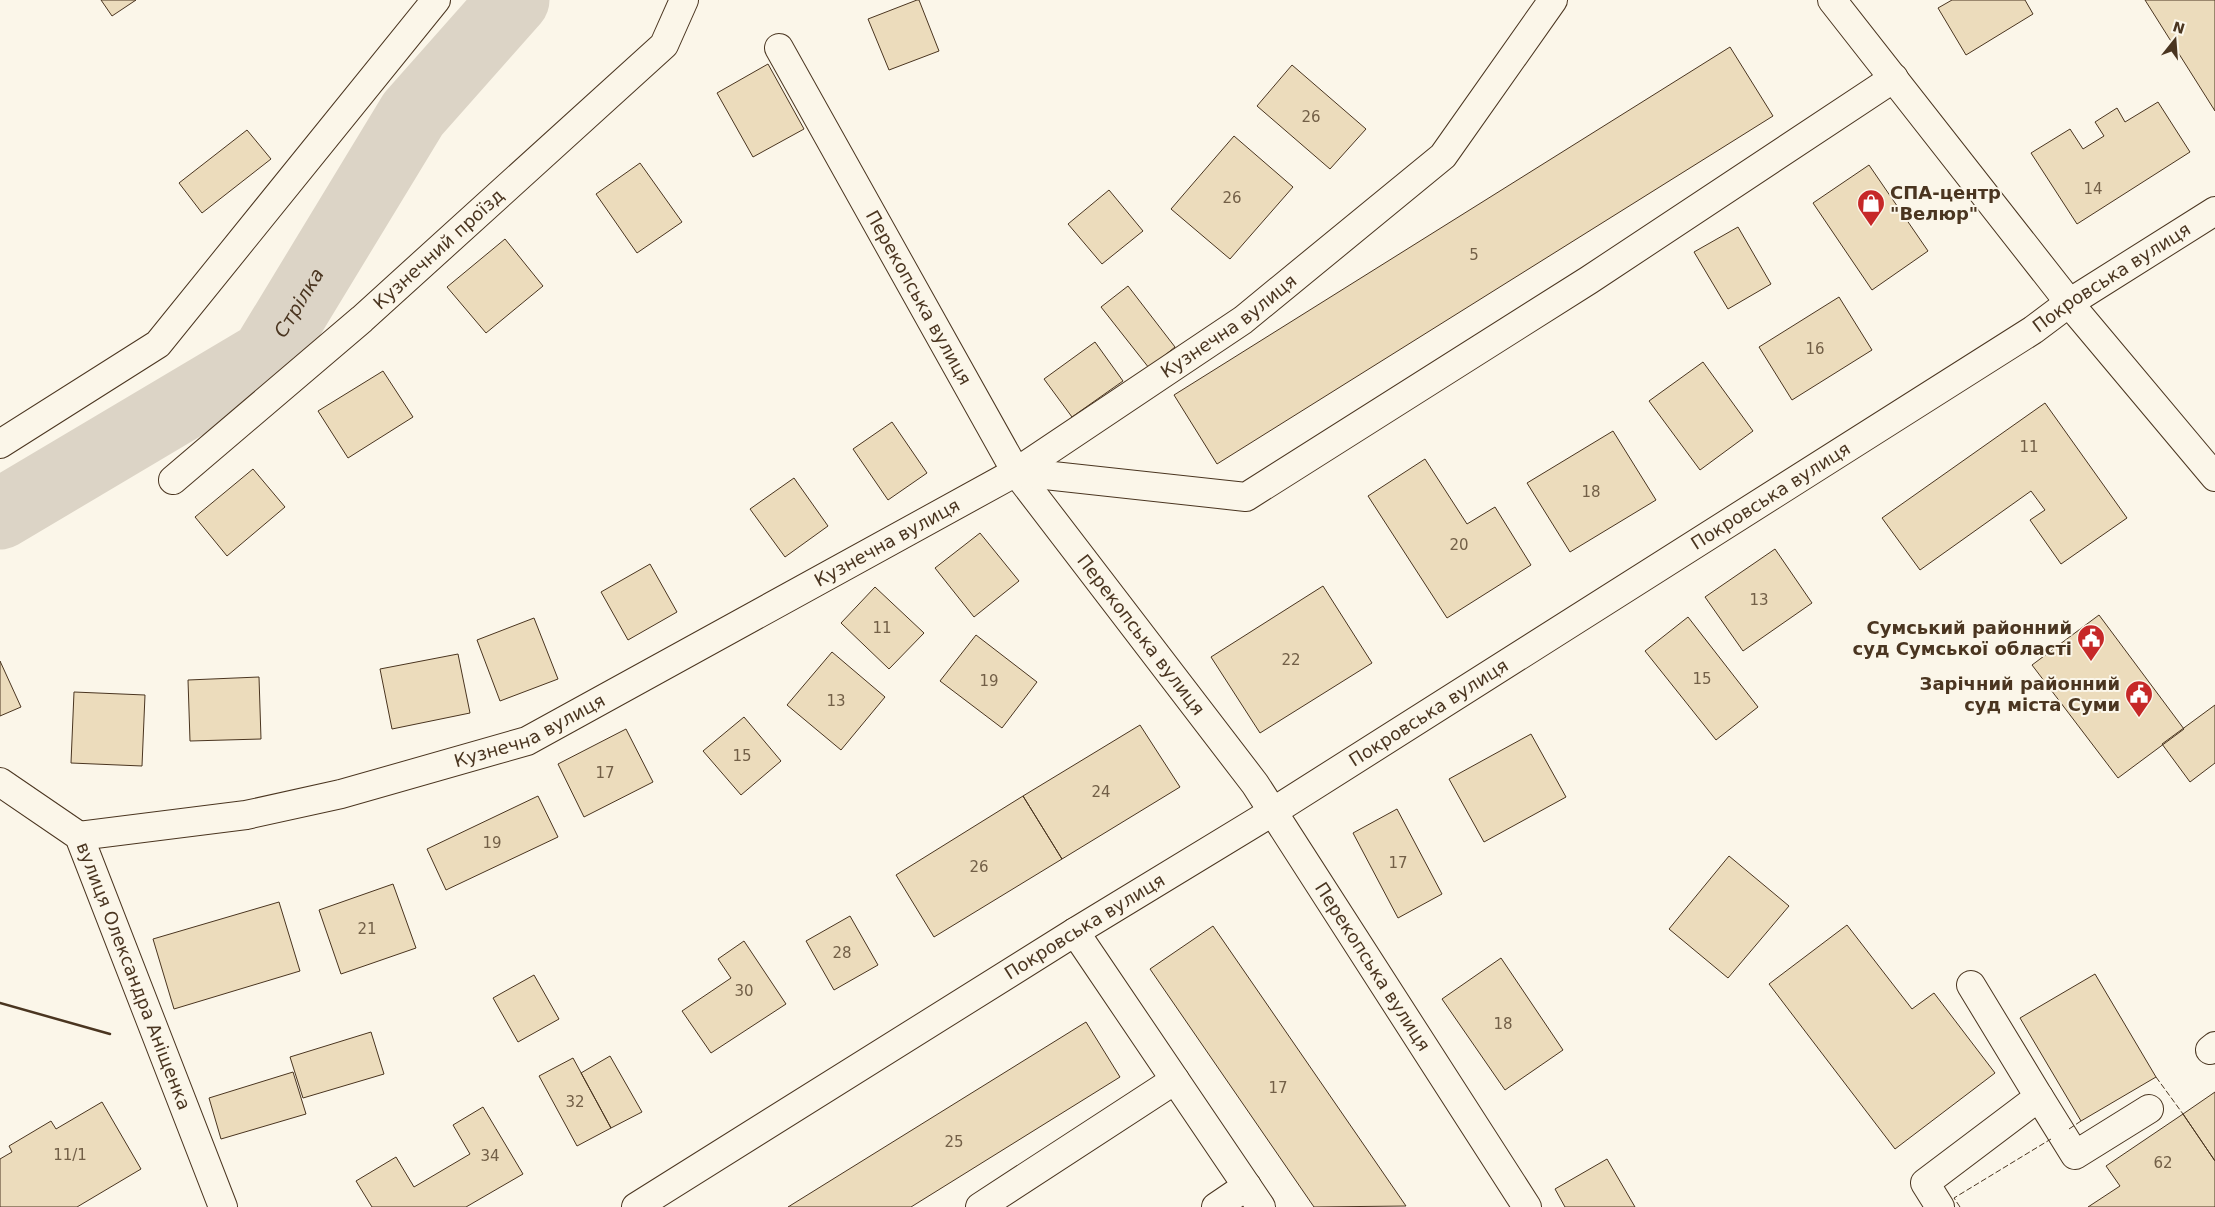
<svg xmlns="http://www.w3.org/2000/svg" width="2215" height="1207" viewBox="0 0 2215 1207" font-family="'DejaVu Sans',sans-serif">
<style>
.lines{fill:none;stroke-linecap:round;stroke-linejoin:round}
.river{stroke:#dcd4c6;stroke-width:71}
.building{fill:#ecdcbc;stroke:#4a3520}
.minor-casing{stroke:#4a3520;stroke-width:30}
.minor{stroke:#fbf6e9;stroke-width:28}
.fence{stroke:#4a3520;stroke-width:1;stroke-dasharray:6 2.5;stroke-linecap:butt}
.wall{stroke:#4a3520;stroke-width:2.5}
.labels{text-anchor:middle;stroke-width:4;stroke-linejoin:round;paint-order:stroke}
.number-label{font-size:15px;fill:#725f47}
.poi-label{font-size:18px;font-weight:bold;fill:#4a3520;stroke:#fbf6e9;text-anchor:end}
.street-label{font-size:18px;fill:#4a3520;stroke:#fbf6e9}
.water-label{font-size:19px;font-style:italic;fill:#4a3520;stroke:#fbf6e9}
</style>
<rect width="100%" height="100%" fill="#fbf6e9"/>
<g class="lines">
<path class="river" id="s1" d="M0 514 266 356 413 114 514 0"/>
</g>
<path class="building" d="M101 0H136L112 16Z
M917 0H919L939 51 889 70 868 19Z
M1952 0H2025L2033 14 1966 55 1938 8Z
M2145 0H2215V111Z
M1730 47 1773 116 1217 464 1174 395Z
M768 64 804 129 753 157 717 93Z
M1292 65 1366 129 1330 169 1257 106Z
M2158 102 2190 152 2077 224 2031 153 2070 129 2083 149 2104 136 2095 122 2117 108 2125 122Z
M247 130 271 159 202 213 179 183Z
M1234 136 1293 187 1230 259 1171 209Z
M640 163 682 222 637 253 596 194Z
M1869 165 1928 251 1872 290 1813 203Z
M1109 190 1143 231 1102 264 1068 224Z
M1738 227 1771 284 1728 309 1694 252Z
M505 239 543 286 486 333 447 287Z
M1128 286 1175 347 1149 368 1101 307Z
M1839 297 1872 350 1792 400 1759 347Z
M1095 342 1123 381 1072 417 1044 379Z
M1703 362 1753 431 1700 470 1649 401Z
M383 371 413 417 348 458 318 411Z
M2045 403 2127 518 2061 564 2030 520 2045 510 2031 491 1920 570 1882 518Z
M892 422 927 473 888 500 853 449Z
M1613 431 1656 500 1570 552 1527 483Z
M1425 459 1467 524 1495 507 1531 565 1447 618 1368 496Z
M253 469 285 507 227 556 195 517Z
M794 478 828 526 785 557 750 509Z
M980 533 1019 581 974 617 935 568Z
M1775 549 1812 603 1743 651 1705 597Z
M650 564 677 612 628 640 601 592Z
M1323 586 1372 663 1260 733 1211 657Z
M875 587 924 633 889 669 841 623Z
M2099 615 2184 729 2118 778 2032 665Z
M1688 617 1758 707 1716 740 1645 651Z
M534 618 558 679 500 701 477 640Z
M976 635 1037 682 1002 728 940 681Z
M832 652 885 697 841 750 787 705Z
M458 654 470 713 392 729 380 669Z
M0 661 21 707 0 716Z
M259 677 261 739 190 741 188 680Z
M74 692 145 695 142 766 71 763Z
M2215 705V763L2190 782 2162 744Z
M744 717 781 761 741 795 703 751Z
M1140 725 1180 787 1062 859 1023 796Z
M626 729 653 782 584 817 558 764Z
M1531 734 1566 797 1484 842 1449 779Z
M538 796 558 837 446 890 427 849Z
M1023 796 1062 859 934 937 896 875Z
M1397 809 1442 894 1398 918 1353 833Z
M1729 856 1789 906 1728 978 1669 929Z
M393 884 416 948 341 974 319 910Z
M279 902 300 971 174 1009 153 939Z
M850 916 878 965 834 990 806 941Z
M1847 925 1912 1009 1934 993 1995 1073 1895 1149 1769 984Z
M1213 926 1406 1206 1314 1207 1150 969Z
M744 941 786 1004 711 1053 682 1011 731 978 718 959Z
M1501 958 1563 1050 1505 1090 1442 999Z
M2095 974 2156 1077 2081 1121 2020 1018Z
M534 975 559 1019 518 1042 493 998Z
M1086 1022 1120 1077 911 1207H788Z
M371 1032 384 1074 303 1098 290 1057Z
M610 1056 642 1112 611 1128 581 1073Z
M573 1058 611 1128 577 1146 539 1076Z
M293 1072 306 1114 221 1139 209 1098Z
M2215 1092V1161L2183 1114Z
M102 1102 141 1169 77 1207H0V1159L12 1152 9 1146 51 1121 56 1129Z
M483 1107 523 1174 466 1207H372L356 1181 396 1157 414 1187 470 1154 453 1125Z
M2183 1114 2215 1161V1207H2088L2120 1186 2106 1166Z
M1607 1159 1635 1207H1565L1555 1189Z"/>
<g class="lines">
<g class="minor-casing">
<g id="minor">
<path d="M1832 0 2079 315 2215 477"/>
<path id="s2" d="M779 48 1016 472 1255 784 1527 1207"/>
<path d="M0 444 158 344 436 0"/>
<path d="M1016 472 1246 497 1589 280 1894 78"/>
<path id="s3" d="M173 480 362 319 664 45 684 0"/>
<path id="s4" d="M0 782 79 836 223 1207"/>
<path id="s5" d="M79 836 246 815 341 794 527 741 1016 472 1243 320 1443 156 1553 0"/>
<path d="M1075 932 1261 1207"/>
<path d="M2210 1050 2215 1046"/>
<path d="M2039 1097 2075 1155 2149 1109"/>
<path id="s6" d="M636 1207 1075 932 1274 811 2033 330 2069 303 2215 211"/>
<path d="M980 1207 1175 1080"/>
<path d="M1216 1207 1247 1186"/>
<path d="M1940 1207 1925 1183 2039 1097 1971 985"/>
</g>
</g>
<use href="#minor" class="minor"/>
<path class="fence" d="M2156 1077 2183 1114
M2069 1129 2081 1121
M1960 1207 1954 1198 2051 1139"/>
<path class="wall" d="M0 1003 110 1034"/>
</g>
<defs>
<g id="shop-pin" transform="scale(1.4375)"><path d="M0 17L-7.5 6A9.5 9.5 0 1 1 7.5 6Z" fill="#c62828" stroke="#fbf6e9"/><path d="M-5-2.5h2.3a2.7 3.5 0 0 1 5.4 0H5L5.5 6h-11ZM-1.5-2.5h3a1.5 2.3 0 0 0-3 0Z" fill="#fff"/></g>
<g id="civic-pin" transform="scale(1.4375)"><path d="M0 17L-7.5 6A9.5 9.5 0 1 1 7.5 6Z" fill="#c62828" stroke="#fbf6e9"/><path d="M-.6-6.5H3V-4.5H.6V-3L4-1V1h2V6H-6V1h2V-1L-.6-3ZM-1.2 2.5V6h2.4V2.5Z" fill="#fff"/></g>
</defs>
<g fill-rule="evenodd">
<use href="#shop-pin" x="1871" y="203"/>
<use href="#civic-pin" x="2091" y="638"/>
<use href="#civic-pin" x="2139" y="694"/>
</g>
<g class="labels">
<g class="number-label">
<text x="1311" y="122">26</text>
<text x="2093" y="194">14</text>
<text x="1232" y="203">26</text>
<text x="1474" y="260">5</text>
<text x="1815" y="354">16</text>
<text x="2029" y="452">11</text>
<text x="1591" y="497">18</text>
<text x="1459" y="550">20</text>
<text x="1759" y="605">13</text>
<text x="882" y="633">11</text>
<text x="1291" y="665">22</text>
<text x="1702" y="684">15</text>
<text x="989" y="686">19</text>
<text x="836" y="706">13</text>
<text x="742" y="761">15</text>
<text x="605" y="778">17</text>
<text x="1101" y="797">24</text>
<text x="492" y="848">19</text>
<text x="1398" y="868">17</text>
<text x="979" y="872">26</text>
<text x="367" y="934">21</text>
<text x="842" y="958">28</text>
<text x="744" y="996">30</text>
<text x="1503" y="1029">18</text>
<text x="1278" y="1093">17</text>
<text x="575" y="1107">32</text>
<text x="954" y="1147">25</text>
<text x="70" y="1160">11/1</text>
<text x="490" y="1161">34</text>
<text x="2163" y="1168">62</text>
</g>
<g class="poi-label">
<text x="1890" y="199" text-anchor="start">СПА-центр<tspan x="1890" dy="21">"Велюр"</tspan></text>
<text x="2072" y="634">Сумський районний<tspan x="2072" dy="21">суд Сумської області</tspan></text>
<text x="2120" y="690">Зарічний районний<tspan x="2120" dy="21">суд міста Суми</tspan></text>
</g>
<g class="street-label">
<text dy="6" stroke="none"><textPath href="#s3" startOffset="352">Кузнечний проїзд</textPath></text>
<text dy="6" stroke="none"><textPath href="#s6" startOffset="1744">Покровська вулиця</textPath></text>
<text dy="6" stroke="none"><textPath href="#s2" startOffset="286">Перекопська вулиця</textPath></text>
<text dy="6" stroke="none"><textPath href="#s5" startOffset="1275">Кузнечна вулиця</textPath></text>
<text dy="6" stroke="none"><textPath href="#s6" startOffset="1339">Покровська вулиця</textPath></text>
<text dy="6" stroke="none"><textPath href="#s5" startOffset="870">Кузнечна вулиця</textPath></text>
<text dy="6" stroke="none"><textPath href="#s2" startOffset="691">Перекопська вулиця</textPath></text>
<text dy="6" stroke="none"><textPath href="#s6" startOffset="934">Покровська вулиця</textPath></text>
<text dy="6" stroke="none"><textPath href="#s5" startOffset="465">Кузнечна вулиця</textPath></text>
<text dy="6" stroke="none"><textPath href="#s6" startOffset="529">Покровська вулиця</textPath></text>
<text dy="6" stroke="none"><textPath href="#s2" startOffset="1096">Перекопська вулиця</textPath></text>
<text dy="6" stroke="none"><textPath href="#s4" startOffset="246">вулиця Олександра Аніщенка</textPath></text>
</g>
<g class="water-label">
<text dy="7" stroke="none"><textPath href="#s1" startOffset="372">Стрілка</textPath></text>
</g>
</g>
<g transform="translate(2175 40) rotate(17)" stroke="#fbf6e9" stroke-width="4" paint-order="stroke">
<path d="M0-4L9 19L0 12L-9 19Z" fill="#4a3520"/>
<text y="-8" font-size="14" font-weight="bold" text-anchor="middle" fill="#4a3520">N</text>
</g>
</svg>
